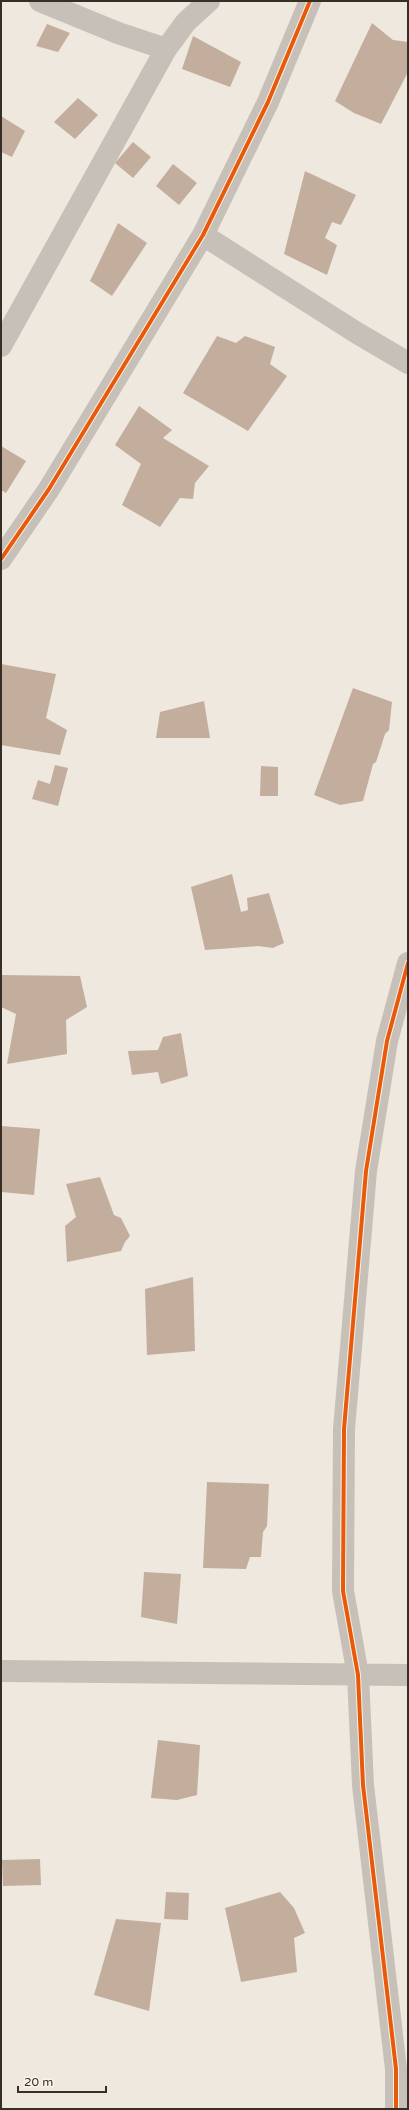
<svg xmlns="http://www.w3.org/2000/svg" width="409" height="2110" viewBox="0 0 409 2110" font-family="'Varela Round',sans-serif">
<style>
.building{fill:#c3ae9e}
.lines{fill:none;stroke-linecap:round;stroke-linejoin:round}
.street{stroke:#c6c0b8;stroke-width:22}
.cycleway-casing{stroke:#fbf4e5;stroke-width:6}
.cycleway{stroke:#e8590c;stroke-width:4}
</style>
<rect width="100%" height="100%" fill="#eee8de"/>
<path class="building" d="M372 23 393 40 408 42V72L381 124 354 113 335 101Z
M47 24 70 33 58 52 36 46Z
M193 36 241 62 230 87 182 69Z
M78 98 98 115 75 139 54 122Z
M1 116 25 131 12 157 1 152Z
M133 142 151 157 133 178 115 163Z
M173 164 197 183 179 205 156 186Z
M305 171 356 195 341 225 332 222 325 238 337 245 327 275 284 254Z
M118 223 147 243 112 296 90 281Z
M217 336 236 343 245 336 275 347 270 364 287 376 248 431 183 393Z
M139 406 172 430 163 438 209 466 195 483 193 499 180 498 160 527 122 505 141 464 115 445Z
M1 446 26 461 6 493 1 490Z
M1 664 56 674 46 718 67 730 60 755 1 745Z
M353 688 392 702 389 730 385 734 376 762 373 764 363 801 340 805 314 795Z
M204 701 210 738H156L160 712Z
M55 765 68 768 58 806 32 799 38 780 50 784Z
M261 766 278 767V796H260Z
M232 874 241 912 248 910 247 898 269 893 284 943 273 948 258 946 205 950 191 887Z
M1 975 80 976 87 1007 66 1020 67 1054 7 1064 16 1014 1 1007Z
M181 1033 188 1076 161 1084 158 1072 132 1075 128 1051 158 1050 163 1037Z
M1 1126 40 1129 34 1195 1 1192Z
M100 1177 114 1215 121 1218 130 1236 125 1242 121 1251 67 1262 65 1226 76 1217 66 1184Z
M193 1277 195 1351 147 1355 145 1289Z
M207 1482 269 1484 267 1526 263 1532 261 1557H250L246 1569 203 1568Z
M144 1572 181 1574 177 1624 141 1617Z
M158 1740 200 1745 197 1795 177 1800 151 1798Z
M40 1859 41 1885 3 1886 2 1860Z
M166 1892 189 1893 188 1920 164 1919Z
M280 1892 294 1908 305 1933 294 1938 297 1972 241 1982 225 1908Z
M116 1919 161 1923 149 2011 94 1995Z"/>
<g class="lines">
<path class="street" d="M40 1 118 33 166 49
M203 235 357 333 408 363
M1 346 166 49 186 22 209 1
M1 559 49 489 203 235 268 102 310 1
M1 1671 408 1675
M396 2109V2069L363 1785 358 1675 343 1591 344 1429 366 1171 387 1041 408 963"/>
<g class="cycleway-casing">
<path id="cycleway" d="M1 559 49 489 203 235 268 102 310 1
M396 2109V2069L363 1785 358 1675 343 1591 344 1429 366 1171 387 1041 408 963"/>
</g>
<use href="#cycleway" class="cycleway"/>
</g>
<rect width="409" height="2110" fill="none" stroke="#372e26" stroke-width="4"/>
<path d="M18 2086v6h88v-6" fill="none" stroke="#372e26" stroke-width="2"/>
<text x="24" y="2086" font-size="12" fill="#372e26" stroke="#fbf4e5" stroke-width="3" paint-order="stroke">20 m</text>
</svg>
